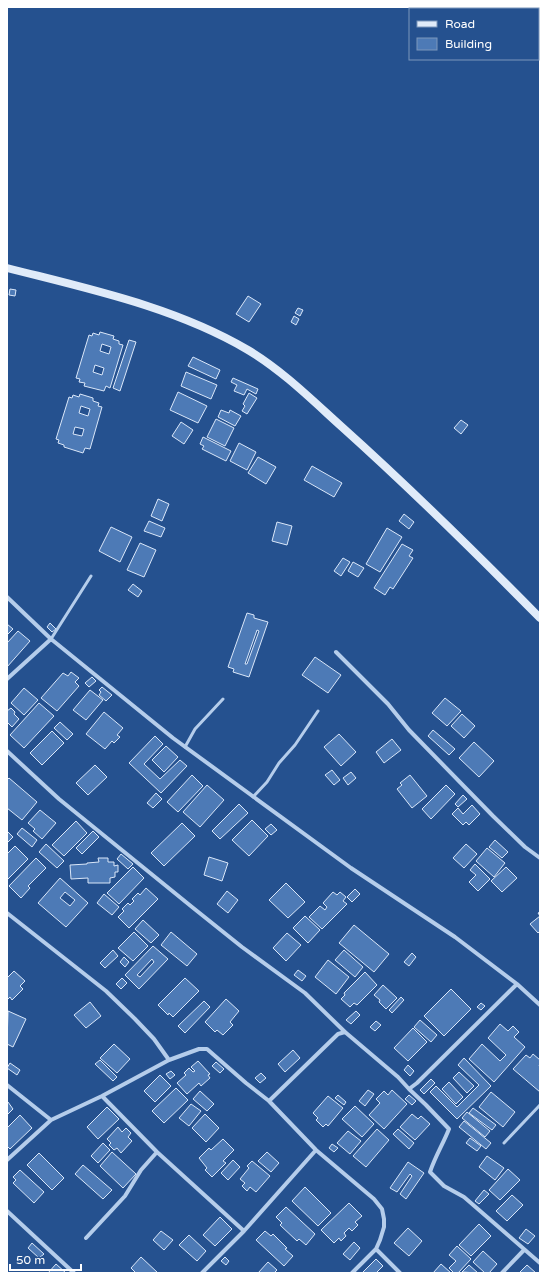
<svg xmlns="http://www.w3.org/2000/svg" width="547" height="1280" viewBox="0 0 547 1280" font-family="'Varela Round',sans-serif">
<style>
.building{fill:#4d7ab6;stroke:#dae7f9;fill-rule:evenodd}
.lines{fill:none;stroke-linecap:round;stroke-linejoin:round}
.lane{stroke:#b5cdeb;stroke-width:3}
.street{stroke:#b5cdeb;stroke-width:4}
.secondary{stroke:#e0ebf9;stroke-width:8}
</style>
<rect width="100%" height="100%" fill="#25518f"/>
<path class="building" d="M10 289 16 290 15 296 9 295Z
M248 296 261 304 249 322 236 314Z
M298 308 303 310 300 316 295 313Z
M294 316 299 319 296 325 291 322Z
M100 332 114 336 113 339 119 341V344L123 345 110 388 106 386 104 391 84 386 85 383 79 382 80 379 76 378 89 335 92 336 93 333 99 335ZM102 344 111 347 109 354 100 351ZM95 365 104 368 102 375 93 372Z
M129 340 136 342 120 391 113 388Z
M193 357 220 370 216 379 188 366Z
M186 372 217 385 211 399 181 386Z
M233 378 258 389 256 394 247 389 244 395 234 391 237 385 231 382Z
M178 392 207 406 198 423 170 410Z
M249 393 257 398 247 414 242 411 245 406 243 404Z
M80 394 93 398V401L99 403 98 406 102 407 90 449 85 448 83 453 64 447V445L58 443 59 440 56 439 69 397 72 398 73 395 79 397ZM81 406 90 409 88 416 79 413ZM75 427 84 429 82 436 73 434Z
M221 410 229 413 230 410 241 416 235 426 218 417Z
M216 419 234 428 225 446 207 437Z
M461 420 468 425 461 434 454 428Z
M181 422 193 430 184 444 172 436Z
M203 437 231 451 226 461 202 449 204 446 200 444Z
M239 443 256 452 247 470 230 461Z
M258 457 276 467 266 484 248 473Z
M312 466 342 483 334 497 304 480Z
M158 499 169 504 162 521 151 516Z
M404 514 414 522 409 529 399 521Z
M149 521 165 528 161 537 144 531Z
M277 522 292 526 287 545 272 541Z
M111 527 132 537 120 562 99 551Z
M387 528 402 537 380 572 366 564Z
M140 543 156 550 144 577 127 570Z
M402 544 413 550 409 556 413 558 393 589 390 587 385 595 374 588Z
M343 558 350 562 341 576 334 571Z
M353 562 364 568 358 577 348 571Z
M133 584 142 591 138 597 128 590Z
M247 613 254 615V618L268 622 249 677 233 672 234 669 228 667ZM257 630 259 631 247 664H245Z
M50 623 56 629 52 632 47 627Z
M7 624 13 629 7 635Z
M18 631 30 641 7 667V643Z
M315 657 341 675 328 693 302 675Z
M71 672 79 678 75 682 79 686 57 711 41 698 63 673 68 676Z
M92 677 96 681 89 687 85 683Z
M102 687 112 695 106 701 99 695 101 692 99 690Z
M24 688 38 700 24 715 11 703Z
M90 690 103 700 86 720 73 710Z
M445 698 461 711 447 726 432 713Z
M39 703 54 716 24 748 10 735Z
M11 708 15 712 14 714 19 719 12 727 7 722V711Z
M104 712 123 728 117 735 120 737 114 743 112 741 105 749 86 734Z
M462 714 475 726 464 738 451 726Z
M60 722 73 734 67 740 54 728Z
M433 730 455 749 449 755 428 736Z
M52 731 64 743 42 765 30 753Z
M339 734 356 752 341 766 324 747Z
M155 736 163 744 144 764 160 779 180 760 187 766 161 793 129 763Z
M392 739 401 750 384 763 376 752Z
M474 742 494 761 479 777 459 758Z
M166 746 178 757 164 772 152 760Z
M95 765 107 777 88 795 76 783Z
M332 770 340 780 334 785 325 775Z
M351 772 356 778 348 785 343 778Z
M192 775 203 786 178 812 167 802Z
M410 775 427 796 412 808 397 789 402 785 400 783Z
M9 778 37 802 22 820 7 808V780Z
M207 785 224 800 200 827 183 812Z
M446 785 455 794 431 819 422 809Z
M156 793 162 799 153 808 147 803Z
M463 795 467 799 458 807 455 804Z
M239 804 248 813 220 839 212 831Z
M472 805 480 814 469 825 466 822 463 825 452 814 458 808 463 814Z
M40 810 56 823 42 839 33 831 35 829 28 823Z
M252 820 268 836 249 856 232 840Z
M76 821 87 833 64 856 52 845Z
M182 823 195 836 164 866 151 853Z
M271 824 277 830 271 835 265 829Z
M22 828 37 840 32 847 17 834Z
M7 831 13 837 7 843Z
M93 831 99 837 82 854 76 848Z
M495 840 508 852 502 858 489 847Z
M46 844 64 861 57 868 39 852Z
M466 844 477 854 464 868 453 858Z
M15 846 28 859 7 880V854Z
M487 848 505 863 494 877 476 861Z
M121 854 133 864 128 869 117 859Z
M209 857 228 863 222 881 204 875Z
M36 858 46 868 28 886 30 888 21 898 9 886Z
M98 858H108V862H114V866L118 865V872H115V877L110 878V883H88V878L71 879 70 865 87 864V863L99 862Z
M475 864 490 879 478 891 469 882 476 875 470 870Z
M133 867 144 878 119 904 107 893Z
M506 867 517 878 502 892 491 881Z
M60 878 88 903 66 927 38 903ZM65 892 75 900 70 906 60 898Z
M286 883 305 902 288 918 269 900Z
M146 888 158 899 129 928 118 917 124 911 122 909 128 903 130 905 134 901 132 899 138 893 140 895Z
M355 889 360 894 352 902 347 897Z
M227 891 238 900 228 913 217 904Z
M333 892 337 895 340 892 346 897 343 901 347 904 322 929 309 917 320 906 325 910 327 907 323 903Z
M104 894 119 907 112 915 97 903Z
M540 912V931L538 933 530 924 540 916 538 913Z
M305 916 320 930 308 943 293 928Z
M143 920 159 935 151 943 135 929Z
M354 925 389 954 374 972 339 943Z
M134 932 148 946 133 961 118 948Z
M171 932 197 954 187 966 161 945Z
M287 933 301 945 286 961 273 948Z
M153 946 168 959 139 989 125 975ZM152 959 154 962 140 977 137 975Z
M113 950 118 956 105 968 100 963Z
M344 950 363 967 355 977 335 960Z
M412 953 416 957 409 966 404 962Z
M124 957 129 962 125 967 120 962Z
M328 960 349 977 336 994 315 977Z
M298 970 306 976 302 981 294 975Z
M14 971 25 981 20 986 23 989 12 1000 10 997 7 1000V978Z
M365 972 377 985 357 1005 354 1003 350 1007 341 999 345 995 344 993Z
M122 978 127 983 121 989 116 984Z
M185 978 199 991 173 1017 169 1013 168 1015 158 1005Z
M383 985 397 998 386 1009 379 1002 380 1000 374 995Z
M451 989 471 1009 444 1036 424 1016Z
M401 997 404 1000 392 1013 389 1010Z
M226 999 239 1011 230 1022 233 1025 223 1035 217 1030 215 1032 205 1022Z
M204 1001 210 1007 185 1033 178 1026Z
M90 1002 101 1016 86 1028 74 1015Z
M481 1003 485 1006 481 1010 477 1007Z
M8 1011 26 1019 13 1047 7 1044Z
M356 1011 360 1015 351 1024 346 1020Z
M420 1020 437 1035 431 1042 414 1027Z
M376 1021 381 1025 375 1031 370 1027Z
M500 1024 508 1031 513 1026 519 1032 514 1037 525 1047 494 1082 469 1059 482 1044 500 1061 506 1055 488 1038Z
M413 1028 427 1042 408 1061 394 1048Z
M114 1044 130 1059 117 1073 100 1058Z
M293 1050 300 1058 285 1072 278 1064Z
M533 1054 540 1060V1064L539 1066 540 1067V1092L513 1069 526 1055 530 1058Z
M464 1058 491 1086 457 1119 430 1092 436 1086 457 1107 479 1085 458 1065Z
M100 1060 117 1077 113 1081 95 1064Z
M198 1061 210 1074 208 1075 210 1078 201 1086 199 1083 187 1094 177 1083 186 1075 184 1073 189 1068 193 1072 195 1071 191 1067Z
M216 1062 224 1069 220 1073 212 1066Z
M10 1063 20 1070 17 1075 7 1068Z
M408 1065 414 1071 410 1076 404 1070Z
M171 1071 175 1075 170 1079 166 1074Z
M459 1072 474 1086 467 1093 453 1078Z
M261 1073 266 1078 260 1083 255 1078Z
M160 1075 171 1086 155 1102 144 1091Z
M431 1079 435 1083 424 1094 420 1090Z
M449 1082 463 1097 456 1104 442 1089Z
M176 1088 188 1100 164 1123 152 1111Z
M368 1090 374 1094 365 1106 359 1101Z
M392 1090 407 1104 384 1129 369 1115 380 1103 376 1099 384 1091 388 1095Z
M200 1091 214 1104 207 1111 193 1099Z
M491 1092 515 1112 503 1127 479 1107Z
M338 1095 346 1102 344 1105 335 1098Z
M409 1095 416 1101 412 1105 405 1099Z
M328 1096 343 1108 328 1126 326 1124 323 1127 316 1120 318 1118 313 1113Z
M8 1102 13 1109 7 1115V1103Z
M191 1104 201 1111 189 1126 179 1118Z
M355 1106 374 1124 362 1137 342 1119Z
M107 1107 119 1119 98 1139 87 1127Z
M473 1108 496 1125 492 1130 469 1113Z
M467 1112 490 1131 485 1137 462 1118Z
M205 1114 219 1128 206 1142 192 1128Z
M412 1114 418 1119 421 1116 430 1124 415 1140 400 1127Z
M20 1115 32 1128 10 1149 7 1146V1128Z
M464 1121 491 1143 486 1149 459 1127Z
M118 1127 122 1132 126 1128 131 1133 128 1137 132 1141 121 1153 117 1148 114 1150 109 1145 111 1143 107 1139Z
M377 1129 389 1140 366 1167 353 1156Z
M398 1129 414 1143 409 1149 393 1134Z
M348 1131 361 1141 350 1154 337 1143Z
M470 1138 481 1146 477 1151 466 1143Z
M223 1139 234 1150 223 1161 226 1163 212 1177 205 1170 207 1168 199 1158 209 1148 211 1150Z
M103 1143 110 1150 98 1163 91 1156Z
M332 1144 338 1148 334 1152 329 1148Z
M112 1152 136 1174 123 1188 100 1166Z
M267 1152 279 1163 271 1172 258 1161Z
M39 1153 64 1178 52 1190 27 1165Z
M487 1156 504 1168 495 1180 479 1167Z
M233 1160 240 1167 228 1180 221 1173Z
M252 1161 270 1176 256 1192 250 1187 247 1191 242 1186 245 1183 240 1179 249 1168 247 1166Z
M408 1162 424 1173 406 1199 400 1194 412 1176 410 1174 397 1192 390 1188Z
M83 1165 112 1190 103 1199 75 1174Z
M508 1169 520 1180 500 1200 489 1190Z
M20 1170 44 1192 34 1203 13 1183 16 1180 13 1177Z
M305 1187 331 1213 318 1226 292 1201Z
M484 1190 489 1194 479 1204 475 1201Z
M512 1195 523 1205 507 1221 496 1211Z
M349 1203 362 1216 355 1222 358 1225 352 1231 349 1228 344 1233 346 1236 341 1241 339 1238 334 1243 321 1230Z
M286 1207 315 1234 306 1245 299 1239 297 1241 280 1225 282 1223 276 1217Z
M220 1217 232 1229 215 1246 203 1235Z
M479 1224 491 1236 471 1256 459 1245Z
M408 1228 422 1241 409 1256 394 1243Z
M526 1229 535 1236 528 1244 519 1238Z
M161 1231 173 1240 164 1250 153 1240Z
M265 1231 271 1236 273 1234 287 1248 285 1249 293 1256 284 1266 256 1240Z
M189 1235 206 1251 197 1261 179 1245Z
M354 1242 360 1248 350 1260 343 1254Z
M32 1243 44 1254 39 1258 28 1248Z
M457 1246 471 1259 458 1273H454L449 1268 456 1261 449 1255Z
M483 1251 497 1264 489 1273H485L473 1262Z
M141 1257 158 1273H136L131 1268Z
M225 1257 229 1261 226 1265 221 1261Z
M376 1259 383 1266 376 1273H362Z
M268 1262 277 1270 274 1273H258Z
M56 1264 66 1273H48Z
M441 1264 451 1273H433Z
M469 1265 478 1273 462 1272Z
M527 1265 536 1273H519Z"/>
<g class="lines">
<path class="lane" d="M51 639 91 576
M185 747 195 729 223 699
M253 797 267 782 279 763 295 745 318 711
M504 1143 540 1105"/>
<path class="street" d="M7 597 51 639 173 738 351 868 455 937 517 984 540 1005
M336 652 388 704 409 730 493 816 525 847 540 858
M7 679 51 639
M7 751 59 799 192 907 242 947 305 993 345 1032
M7 913 106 991 135 1019 154 1039 169 1060
M7 1085 51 1120
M409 1089 426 1105 449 1129C443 1144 435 1157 430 1172L444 1186 464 1197 540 1263
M102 1096 157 1152 244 1231
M269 1101 338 1034 345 1032 398 1077 409 1089 417 1083 517 984
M7 1160 51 1120 102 1096 169 1060 199 1049H207L246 1083 269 1101 316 1150 374 1199 382 1209 384 1219V1227L380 1240 376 1249 352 1273
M7 1211 74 1273
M86 1238 125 1196 141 1170 157 1152
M376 1249 400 1273
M202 1273 244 1231 316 1150
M502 1273 524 1250"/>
<path class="secondary" d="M7 268C89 289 175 307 248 350 283 371 312 400 342 427 410 488 476 553 540 618"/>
</g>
<rect width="547" height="1280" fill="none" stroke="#ffffff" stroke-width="16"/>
<rect x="409" y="8" width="130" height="52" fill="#25518f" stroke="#7c97bc"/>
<rect x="417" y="21" width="20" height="6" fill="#e0ebf9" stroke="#7c97bc"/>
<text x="445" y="28" font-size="12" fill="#ffffff">Road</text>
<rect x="417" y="38" width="20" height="12" fill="#4d7ab6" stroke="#7c97bc"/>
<text x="445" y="48" font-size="12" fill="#ffffff">Building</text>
<path d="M10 1264v6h71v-6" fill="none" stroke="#ffffff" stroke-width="2"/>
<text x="16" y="1264" font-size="12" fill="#ffffff" stroke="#25518f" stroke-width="3" paint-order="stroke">50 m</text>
</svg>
